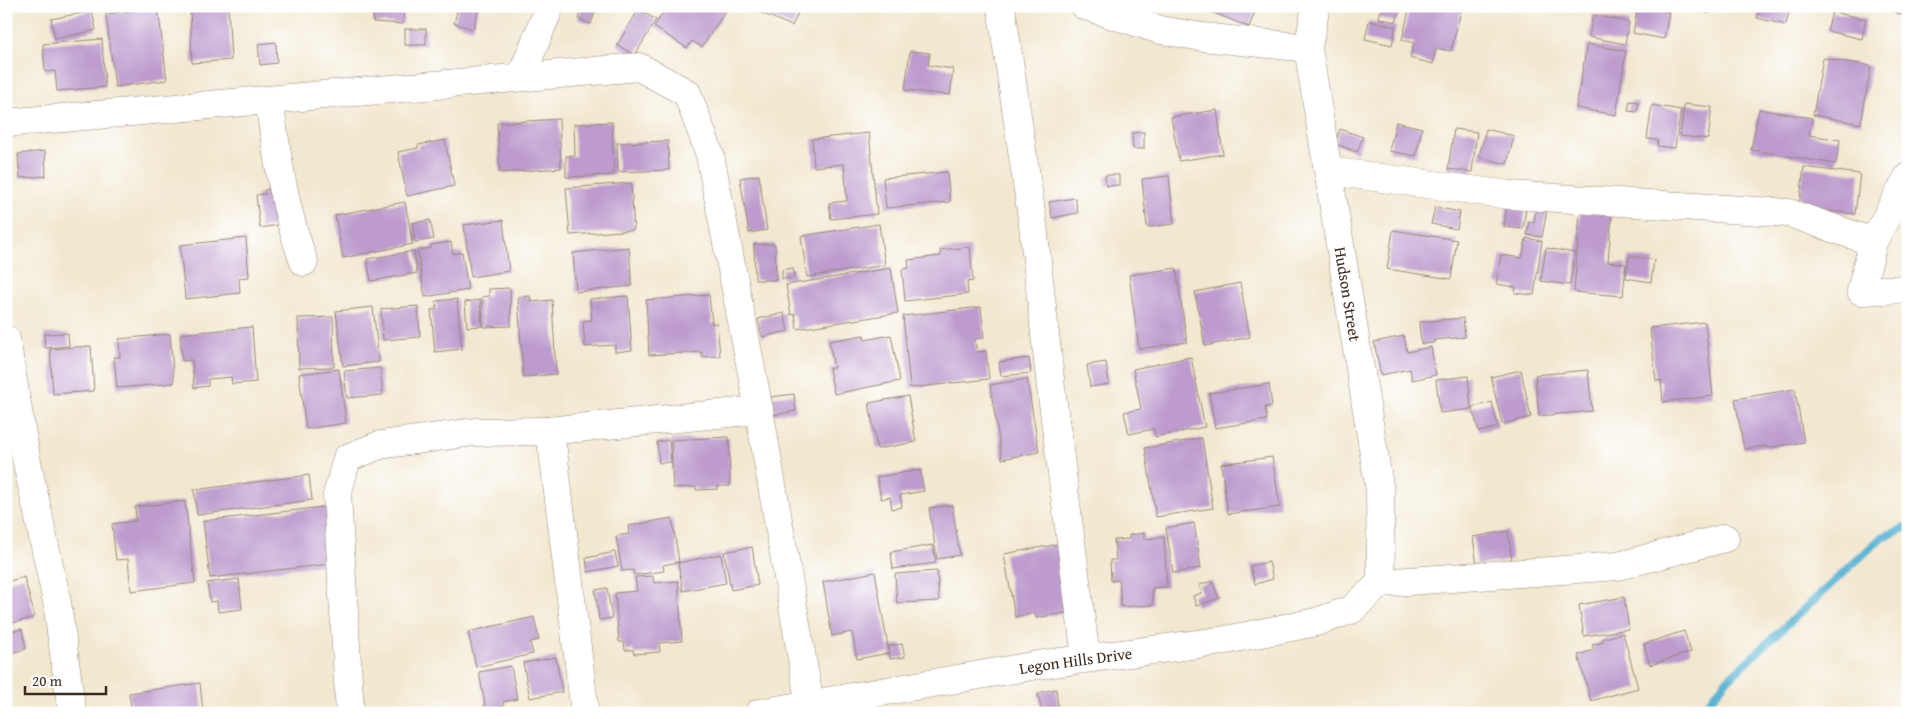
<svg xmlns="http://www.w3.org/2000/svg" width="1914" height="719" viewBox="0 0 1914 719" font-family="'Gentium Book Plus',serif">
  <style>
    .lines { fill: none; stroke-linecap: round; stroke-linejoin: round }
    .stream { stroke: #52b1d1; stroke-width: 8 }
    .building { fill: #bd9bce }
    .street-casing { stroke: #968876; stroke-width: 29 }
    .street { stroke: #fff; stroke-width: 28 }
    .labels { text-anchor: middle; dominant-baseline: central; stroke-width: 4; stroke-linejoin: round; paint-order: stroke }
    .street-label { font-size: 16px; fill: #3b2a1e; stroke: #fff }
  </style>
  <rect width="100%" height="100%" fill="#fff"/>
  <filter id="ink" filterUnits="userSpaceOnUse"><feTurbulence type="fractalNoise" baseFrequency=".02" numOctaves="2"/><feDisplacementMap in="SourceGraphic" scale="10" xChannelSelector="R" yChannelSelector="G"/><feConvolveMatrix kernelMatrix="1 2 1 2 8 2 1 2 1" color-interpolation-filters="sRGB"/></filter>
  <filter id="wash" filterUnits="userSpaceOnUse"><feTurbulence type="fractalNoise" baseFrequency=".0096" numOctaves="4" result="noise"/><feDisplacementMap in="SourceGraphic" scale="20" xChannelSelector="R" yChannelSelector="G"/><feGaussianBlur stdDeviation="1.12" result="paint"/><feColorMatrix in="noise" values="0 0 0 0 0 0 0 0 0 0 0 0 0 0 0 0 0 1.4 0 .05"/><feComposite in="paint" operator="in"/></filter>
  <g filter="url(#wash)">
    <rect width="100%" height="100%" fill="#f2e7cf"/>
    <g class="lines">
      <!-- stream -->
      <polyline class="stream" points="1700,713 1725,682 1882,537 1908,527"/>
    </g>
    <g id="blocks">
      <!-- building -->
      <g class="building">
        <polygon points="113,6 133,6 133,7 113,10"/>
        <polygon points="190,6 228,6 231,60 192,63"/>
        <polygon points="374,6 404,6 403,24 373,22"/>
        <polygon points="455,6 479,6 473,29 454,23 458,8"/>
        <polygon points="583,6 597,6 591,24 578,19"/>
        <polygon points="667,6 722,6 727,9 702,47 692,41 687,48 654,27"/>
        <polygon points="745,6 801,6 792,26"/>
        <polygon points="1196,6 1257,6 1249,27"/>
        <polygon points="1382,6 1401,6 1396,22 1379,18"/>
        <polygon points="1410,6 1462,7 1451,51 1436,48 1433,64 1410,58 1414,43 1402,40"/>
        <polygon points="1638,6 1669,12 1664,39 1633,33"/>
        <polygon points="1669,6 1709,6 1708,13"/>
        <polygon points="1760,6 1790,7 1786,25 1757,18"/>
        <polygon points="1885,6 1906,6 1902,15 1885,8"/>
        <polygon points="158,7 167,80 115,87 106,14"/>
        <polygon points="639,9 656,20 635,55 617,45"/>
        <polygon points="92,11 96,30 55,39 51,19"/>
        <polygon points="1832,12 1866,19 1862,39 1827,31"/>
        <polygon points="1593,15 1629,22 1625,44 1589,37"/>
        <polygon points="1369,21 1396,27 1392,45 1365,39"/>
        <rect x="405" y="29" width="21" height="16"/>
        <polygon points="102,39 105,87 57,91 55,71 45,72 43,44"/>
        <polygon points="276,42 277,63 260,65 258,44"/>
        <polygon points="1587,44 1626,51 1616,115 1576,108"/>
        <polygon points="910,51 930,53 928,65 953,69 950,95 905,90"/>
        <polygon points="1823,58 1871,66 1861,124 1813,115"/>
        <polygon points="1630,101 1639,102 1637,112 1628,111"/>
        <polygon points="1684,104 1712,107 1708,139 1680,136"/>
        <polygon points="1652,105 1681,110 1675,148 1657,146 1658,140 1647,139"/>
        <polygon points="1759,109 1812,118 1809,135 1840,140 1836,164 1751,150"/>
        <polygon points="1217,110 1223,154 1179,161 1171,117"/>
        <polygon points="559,119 561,168 500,173 497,123"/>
        <polygon points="612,122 614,175 566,177 566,156 575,156 574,124"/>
        <polygon points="1396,122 1422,128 1416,156 1389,151"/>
        <polygon points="1340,129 1363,137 1357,152 1335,144"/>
        <polygon points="1454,129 1477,132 1472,172 1448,169"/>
        <polygon points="1486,129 1514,136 1507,164 1479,157"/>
        <polygon points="1144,132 1144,149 1133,149 1132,133"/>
        <polygon points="869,133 877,214 831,219 829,203 847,201 844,164 814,167 812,139"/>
        <polygon points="445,140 454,186 407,196 398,152 418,148 418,145"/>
        <polygon points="668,141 669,170 618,172 617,143"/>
        <polygon points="45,151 46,176 20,178 18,154"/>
        <polygon points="1804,167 1860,174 1855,214 1799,207"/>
        <polygon points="947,172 950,202 886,208 883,178"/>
        <polygon points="759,175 767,230 749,233 740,178"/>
        <polygon points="1105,175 1119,175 1119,185 1106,186"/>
        <polygon points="1169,176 1174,224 1147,227 1142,179"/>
        <polygon points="631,183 634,230 570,235 566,188"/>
        <polygon points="274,189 278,225 260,228 256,195 265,194 264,190"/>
        <polygon points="1508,197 1527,200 1523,229 1504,227"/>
        <polygon points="1075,198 1078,213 1052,218 1049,202"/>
        <polygon points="405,202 413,244 343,258 335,215"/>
        <polygon points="1537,203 1548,205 1542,237 1527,235 1529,222 1534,223"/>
        <polygon points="1435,207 1460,212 1457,229 1431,224"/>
        <polygon points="1580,211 1612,214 1608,262 1626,264 1623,296 1574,292"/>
        <polygon points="430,220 434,239 415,242 412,223"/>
        <polygon points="503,220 509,271 471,277 464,225"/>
        <polygon points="879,224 885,265 807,277 801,236"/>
        <polygon points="1393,230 1457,240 1451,279 1387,269"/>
        <polygon points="246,238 249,277 239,278 240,293 185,299 180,245"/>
        <polygon points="1526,238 1542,241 1534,295 1515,293 1516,287 1496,284 1501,255 1522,258"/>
        <polygon points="451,242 453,254 462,252 468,290 425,297 417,250 431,248 431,245"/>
        <polygon points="754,244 775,244 776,280 755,280"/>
        <polygon points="629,247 632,286 576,292 573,253"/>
        <polygon points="970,247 973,281 967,282 968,294 905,301 902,269 909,268 908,260 941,256 940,250"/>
        <polygon points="1546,248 1575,253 1570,285 1541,281"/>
        <polygon points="414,251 417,273 371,281 367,259"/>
        <polygon points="1629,256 1654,260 1651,282 1626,278"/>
        <polygon points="793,268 794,278 782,279 782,270"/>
        <polygon points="891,268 898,313 797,329 795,314 791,315 786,285"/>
        <polygon points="1176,268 1187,342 1139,349 1129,275"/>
        <polygon points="1240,283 1250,337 1205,346 1195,292"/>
        <polygon points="510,288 511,326 483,327 482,297 489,296 489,289"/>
        <polygon points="709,295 712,324 717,323 720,356 702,357 702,352 649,355 646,300"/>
        <polygon points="530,296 531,302 552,300 556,374 523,377 518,297"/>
        <polygon points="628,296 632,350 615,352 615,345 585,347 583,321 592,320 590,299"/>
        <polygon points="457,299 462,349 435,352 431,310 437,309 436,301"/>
        <polygon points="480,300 482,326 467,327 465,302"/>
        <polygon points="418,306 420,337 383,340 381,309"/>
        <polygon points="373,307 379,362 343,366 336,311"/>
        <polygon points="981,307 984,338 975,339 977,352 986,351 989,379 910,388 903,316"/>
        <polygon points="784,313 788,331 762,337 758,319"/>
        <polygon points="333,317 334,367 299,368 298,318"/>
        <polygon points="1463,318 1465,337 1434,340 1434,343 1421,344 1419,322"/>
        <polygon points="1705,322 1713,396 1663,402 1661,380 1656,381 1650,328"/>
        <polygon points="252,327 256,382 232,384 231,377 208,379 208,386 194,388 192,360 182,361 180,334"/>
        <polygon points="68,333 69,346 45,348 44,334"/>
        <polygon points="170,334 174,383 117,388 114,357 120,357 119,339"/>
        <polygon points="864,335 865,340 891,335 900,381 834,394 829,368 834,368 829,341"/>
        <polygon points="1404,336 1407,352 1431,347 1436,375 1412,380 1410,369 1381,375 1374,342"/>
        <polygon points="91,346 94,391 53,394 50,349"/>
        <polygon points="1191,357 1205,427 1155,437 1154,429 1129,434 1124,412 1141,409 1133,369"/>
        <polygon points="1029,358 1031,373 1001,376 999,362"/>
        <polygon points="1106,362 1109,384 1090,387 1087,365"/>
        <polygon points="380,368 383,395 347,398 344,371"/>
        <polygon points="339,369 346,423 306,429 299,374"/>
        <polygon points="1521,370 1531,417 1502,424 1491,377"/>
        <polygon points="1588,370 1592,411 1539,416 1535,375"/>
        <polygon points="1468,376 1471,409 1440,413 1436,380"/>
        <polygon points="1027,379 1039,452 1002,459 990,385"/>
        <polygon points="1269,384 1272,406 1265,407 1267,420 1215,428 1209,393"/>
        <polygon points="1795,389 1804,442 1766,448 1766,446 1744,449 1735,399"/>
        <polygon points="794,394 796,411 773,415 771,397"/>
        <polygon points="908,396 916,442 877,449 869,403"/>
        <polygon points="1492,402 1498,427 1479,432 1472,407"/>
        <polygon points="729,437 730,486 718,486 718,489 696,490 696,487 673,488 671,440"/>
        <polygon points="1202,438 1213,508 1156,517 1145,448"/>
        <polygon points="669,440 671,462 659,463 657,442"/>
        <polygon points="1272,457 1280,507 1228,514 1221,464"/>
        <polygon points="920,470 924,491 900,495 902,507 892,509 890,497 881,499 877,477"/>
        <polygon points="309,475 312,500 197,515 194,490"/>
        <polygon points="185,501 195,583 131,591 128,559 116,560 112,524 136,521 135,507"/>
        <polygon points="952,505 960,555 937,559 929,508"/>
        <polygon points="332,506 338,563 210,578 203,521"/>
        <polygon points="672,518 679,562 663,565 664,571 634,575 633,570 622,571 616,536 629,534 628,526"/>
        <polygon points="1194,523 1201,568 1173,573 1166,528"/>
        <polygon points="1508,531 1512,560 1477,565 1473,537"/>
        <polygon points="1144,533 1144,539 1164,537 1167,587 1152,588 1153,605 1121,607 1119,580 1111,581 1110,560 1116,560 1114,540 1129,539 1129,535"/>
        <polygon points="1059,544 1070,612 1036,618 1035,613 1015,617 1004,554"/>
        <polygon points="933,545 936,563 893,569 891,552"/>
        <polygon points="752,547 758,585 731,590 724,552"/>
        <polygon points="615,552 618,566 588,572 586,558"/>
        <polygon points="721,554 726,583 683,591 678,563"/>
        <polygon points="1269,562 1273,579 1255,584 1250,566"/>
        <polygon points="937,571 939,601 897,603 895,574"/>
        <polygon points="875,572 889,653 857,659 852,632 832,636 823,582"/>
        <polygon points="653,576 654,583 678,581 682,641 659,643 660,652 634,654 633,650 625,650 624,642 619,642 615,593 637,591 635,577"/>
        <polygon points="24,577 35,617 6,625 6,582"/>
        <polygon points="239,579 242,609 218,612 217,601 210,602 207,583"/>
        <polygon points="1212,581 1219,598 1196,606 1193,596 1202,593 1199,585"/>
        <polygon points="607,588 612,618 599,620 595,590"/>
        <polygon points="1624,597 1629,629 1584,636 1579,605"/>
        <polygon points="534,617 539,640 530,642 533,654 476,667 468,632"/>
        <polygon points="22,629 26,649 6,654 6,633"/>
        <polygon points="1684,631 1691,652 1650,665 1644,644"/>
        <polygon points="1623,633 1638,688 1591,701 1578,655 1594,650 1592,645 1603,642 1602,639"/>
        <polygon points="902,644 905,657 890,659 889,646"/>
        <polygon points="556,657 562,692 530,698 523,663"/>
        <polygon points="511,666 517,699 503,702 504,706 486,710 479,672"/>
        <polygon points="200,683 203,713 132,713 129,693"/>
        <polygon points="1056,689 1058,706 1041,709 1038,693"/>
      </g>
    </g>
  </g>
  <g filter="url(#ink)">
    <use href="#blocks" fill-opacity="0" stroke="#968876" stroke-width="1"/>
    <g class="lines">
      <defs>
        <g id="street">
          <polyline points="1001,6 1033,225 1051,388 1086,658"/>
          <polyline points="1085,6 1160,30 1202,37 1308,48"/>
          <path id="s1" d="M 1316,6 L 1308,48 L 1380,491 L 1381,583"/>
          <polyline points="521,77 550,6"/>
          <path d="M 269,100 C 277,155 284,209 304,262"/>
          <polyline points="6,123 639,67 687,93 710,155 759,410 810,705"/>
          <polyline points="1329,171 1509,195 1789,213 1873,242"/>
          <polyline points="1908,177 1873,242 1861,291 1908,289"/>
          <polyline points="6,339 26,458 57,602 72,713"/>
          <polyline points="547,431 759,410"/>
          <polyline points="1381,583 1618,566 1725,538"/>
          <polyline points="350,713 337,495 347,458 380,445 474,432 547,431 553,451 585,713"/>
          <path id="s2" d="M 759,713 L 1038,665 L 1221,641 L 1316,622 L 1351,610 L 1381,583"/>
        </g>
      </defs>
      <!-- street casing -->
      <use href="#street" class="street-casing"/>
      <!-- street -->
      <use href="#street" class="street"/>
    </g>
  </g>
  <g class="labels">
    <!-- street labels -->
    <g class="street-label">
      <text stroke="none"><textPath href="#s1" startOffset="292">Hudson Street</textPath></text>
      <text stroke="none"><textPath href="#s2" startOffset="321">Legon Hills Drive</textPath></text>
    </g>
  </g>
  <!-- margin -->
  <rect width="1914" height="719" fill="none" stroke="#fff" stroke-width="25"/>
  <!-- scale -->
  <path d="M25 686v8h81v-8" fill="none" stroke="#3b2a1e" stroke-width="2.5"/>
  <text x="32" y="686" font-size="15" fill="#3b2a1e" stroke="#ffffff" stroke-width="4" paint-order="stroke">20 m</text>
</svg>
